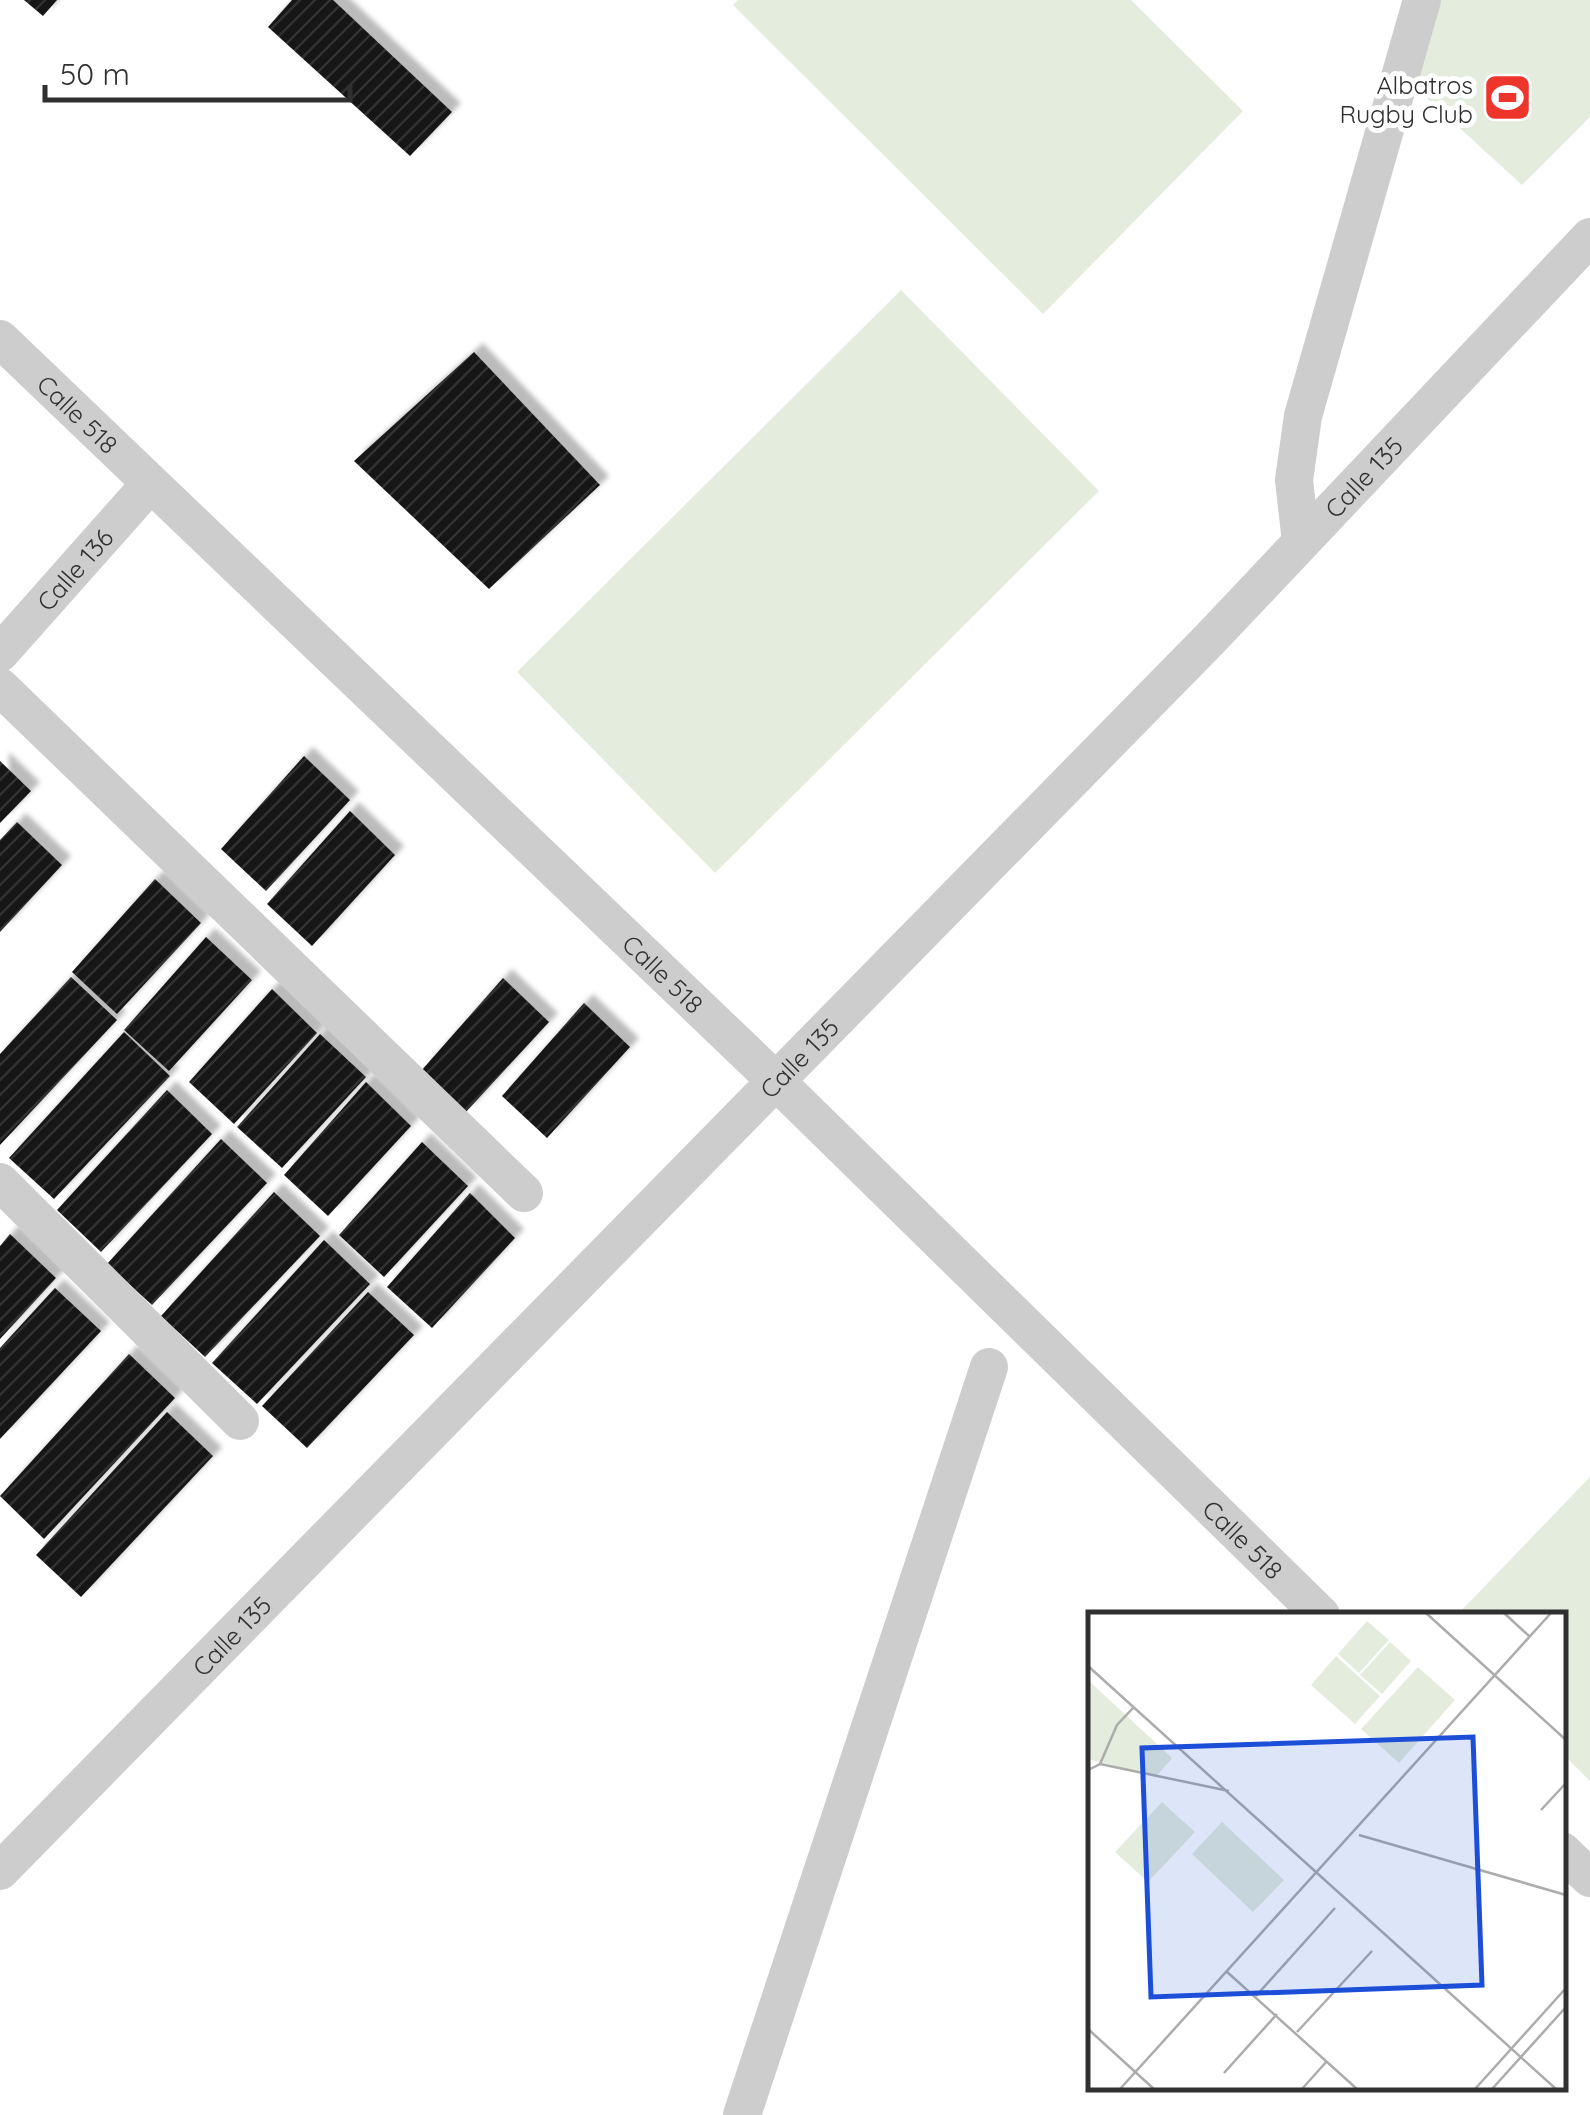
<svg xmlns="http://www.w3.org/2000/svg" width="1590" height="2115" viewBox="0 0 1590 2115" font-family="Quicksand,sans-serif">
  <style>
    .pitch { fill: #e4eddd }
    .building { fill: url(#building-hatch); filter: url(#shadow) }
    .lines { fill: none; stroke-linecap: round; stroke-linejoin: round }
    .minor { stroke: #cdcdcd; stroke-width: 38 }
    .labels { text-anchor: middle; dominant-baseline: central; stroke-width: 10; stroke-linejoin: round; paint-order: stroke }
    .poi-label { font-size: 25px; fill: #303030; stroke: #fff; text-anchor: end }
    .street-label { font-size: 25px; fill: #303030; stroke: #fff }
    .inset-road { fill: none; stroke: #acacac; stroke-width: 2.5 }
    .view { fill: #1d4ed8; fill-opacity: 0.15; stroke: #1d4ed8; stroke-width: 5 }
    .inset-edge { fill: none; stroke: #303030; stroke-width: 5 }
  </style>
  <defs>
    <pattern id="building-hatch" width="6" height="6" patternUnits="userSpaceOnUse" patternTransform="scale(2.5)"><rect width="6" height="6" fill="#171717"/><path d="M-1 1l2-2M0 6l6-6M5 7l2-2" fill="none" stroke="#303030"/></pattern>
    <filter id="shadow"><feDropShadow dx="9" dy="-9" stdDeviation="2.5" flood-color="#0004"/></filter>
  </defs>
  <rect width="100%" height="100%" fill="#fff"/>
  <!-- pitch -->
  <g class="pitch">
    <polygon points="738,0 1131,0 1243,111 1043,314 733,5"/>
    <polygon points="1430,0 1590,0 1590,117 1522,185 1407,80"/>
    <polygon points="901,290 1099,491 715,873 517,672"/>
    <polygon points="1590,1477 1590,1781 1563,1754 1562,1615 1457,1615"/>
  </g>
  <!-- building -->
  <g class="building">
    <polygon points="24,0 57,0 43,16"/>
    <polygon points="292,0 333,0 452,112 410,156 268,27"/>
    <polygon points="474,352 600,485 489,589 354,461"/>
    <polygon points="304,756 350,800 266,891 221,849"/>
    <polygon points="0,761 31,791 0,823"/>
    <polygon points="350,811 395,855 312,946 267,904"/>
    <polygon points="17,822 62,865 0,932 0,840"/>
    <polygon points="155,879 201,923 117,1014 72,972"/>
    <polygon points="206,937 252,980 169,1071 124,1030"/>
    <polygon points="71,977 117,1020 0,1145 0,1054"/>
    <polygon points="503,978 549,1022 465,1113 421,1071"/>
    <polygon points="272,989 317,1033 234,1124 189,1082"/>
    <polygon points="584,1003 630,1047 547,1138 502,1096"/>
    <polygon points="124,1032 170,1076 54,1199 9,1158"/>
    <polygon points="320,1034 366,1077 282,1168 237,1127"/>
    <polygon points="366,1082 411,1126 328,1216 284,1175"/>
    <polygon points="167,1090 212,1134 101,1252 57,1210"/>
    <polygon points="221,1139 267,1183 152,1305 107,1264"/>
    <polygon points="422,1142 468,1186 384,1277 339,1235"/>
    <polygon points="274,1192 320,1236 205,1357 161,1316"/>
    <polygon points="470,1193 515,1238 432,1328 387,1287"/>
    <polygon points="10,1234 56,1278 0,1339 0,1246"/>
    <polygon points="324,1240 370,1284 257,1404 212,1363"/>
    <polygon points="55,1288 101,1331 0,1439 0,1348"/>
    <polygon points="368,1292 414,1335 307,1448 262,1406"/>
    <polygon points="129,1354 175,1398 44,1539 0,1496"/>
    <polygon points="167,1412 213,1456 81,1597 36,1555"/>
  </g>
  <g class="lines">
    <!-- minor -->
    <g class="minor">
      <path id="s1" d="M 0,339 L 778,1083 L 1321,1615"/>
      <polyline points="1301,542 1294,480 1303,416 1422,0"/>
      <path id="s2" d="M 0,653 L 150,484"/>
      <polyline points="0,687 524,1193"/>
      <polyline points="0,1182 240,1421"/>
      <polyline points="1562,1851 1590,1878"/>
      <path id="s3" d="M 0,1871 L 1209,640 L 1590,237"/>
      <polyline points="742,2115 989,1367"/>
    </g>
  </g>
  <!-- icons -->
  <defs>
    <symbol id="stadium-square" viewBox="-11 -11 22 22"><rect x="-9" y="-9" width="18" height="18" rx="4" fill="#ee352b" stroke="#fff"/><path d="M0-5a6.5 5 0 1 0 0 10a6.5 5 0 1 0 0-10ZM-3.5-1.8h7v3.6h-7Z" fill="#fff"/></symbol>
  </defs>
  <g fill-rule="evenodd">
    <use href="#stadium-square" x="1480" y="70" width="55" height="55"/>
  </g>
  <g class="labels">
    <!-- poi labels -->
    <g class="poi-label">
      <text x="1473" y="84">Albatros<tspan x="1473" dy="29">Rugby Club</tspan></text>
    </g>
    <!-- street labels -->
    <g class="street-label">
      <text stroke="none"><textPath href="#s1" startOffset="108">Calle 518</textPath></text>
      <text stroke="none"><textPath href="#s3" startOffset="1950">Calle 135</textPath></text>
      <text stroke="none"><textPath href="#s2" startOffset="112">Calle 136</textPath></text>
      <text stroke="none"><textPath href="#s1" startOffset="918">Calle 518</textPath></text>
      <text stroke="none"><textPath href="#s3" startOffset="1140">Calle 135</textPath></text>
      <text stroke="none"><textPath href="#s1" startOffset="1728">Calle 518</textPath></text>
      <text stroke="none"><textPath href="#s3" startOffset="330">Calle 135</textPath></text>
    </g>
  </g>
  <!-- overview -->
  <g transform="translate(1088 1612)">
    <rect width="478" height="478" fill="#fff"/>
    <path d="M 279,9 L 301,28 L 271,61 L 250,42 ZM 302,30 L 323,49 L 294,82 L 272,63 ZM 248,44 L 292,84 L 267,112 L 223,73 ZM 330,55 L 367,88 L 311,151 L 273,117 ZM 0,68 L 84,146 L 68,165 L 0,147 ZM 74,190 L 107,220 L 60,270 L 27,240 ZM 134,210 L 196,268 L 165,300 L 104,242 Z" fill="#e4eddd"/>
    <path class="inset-road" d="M 338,1 L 478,128M 416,1 L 441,24M 0,54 L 468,477M 12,152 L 141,179M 0,158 L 12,152 L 29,113 L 46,95M 453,198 L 478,171M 271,223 L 478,283M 138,359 L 269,477M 168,384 L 247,296M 0,417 L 66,477M 209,420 L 284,339M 136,461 L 189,402M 32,477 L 463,1M 214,477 L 239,449M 387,477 L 478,376M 404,477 L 478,395"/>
    <path class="view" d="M 385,125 L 394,373 L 63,385 L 54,136 Z"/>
    <rect width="478" height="478" class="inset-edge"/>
  </g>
  <!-- scale -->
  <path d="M45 85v15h305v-15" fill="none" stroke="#303030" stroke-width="5"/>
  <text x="60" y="85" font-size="30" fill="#303030" stroke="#ffffff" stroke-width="8" paint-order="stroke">50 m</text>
</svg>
